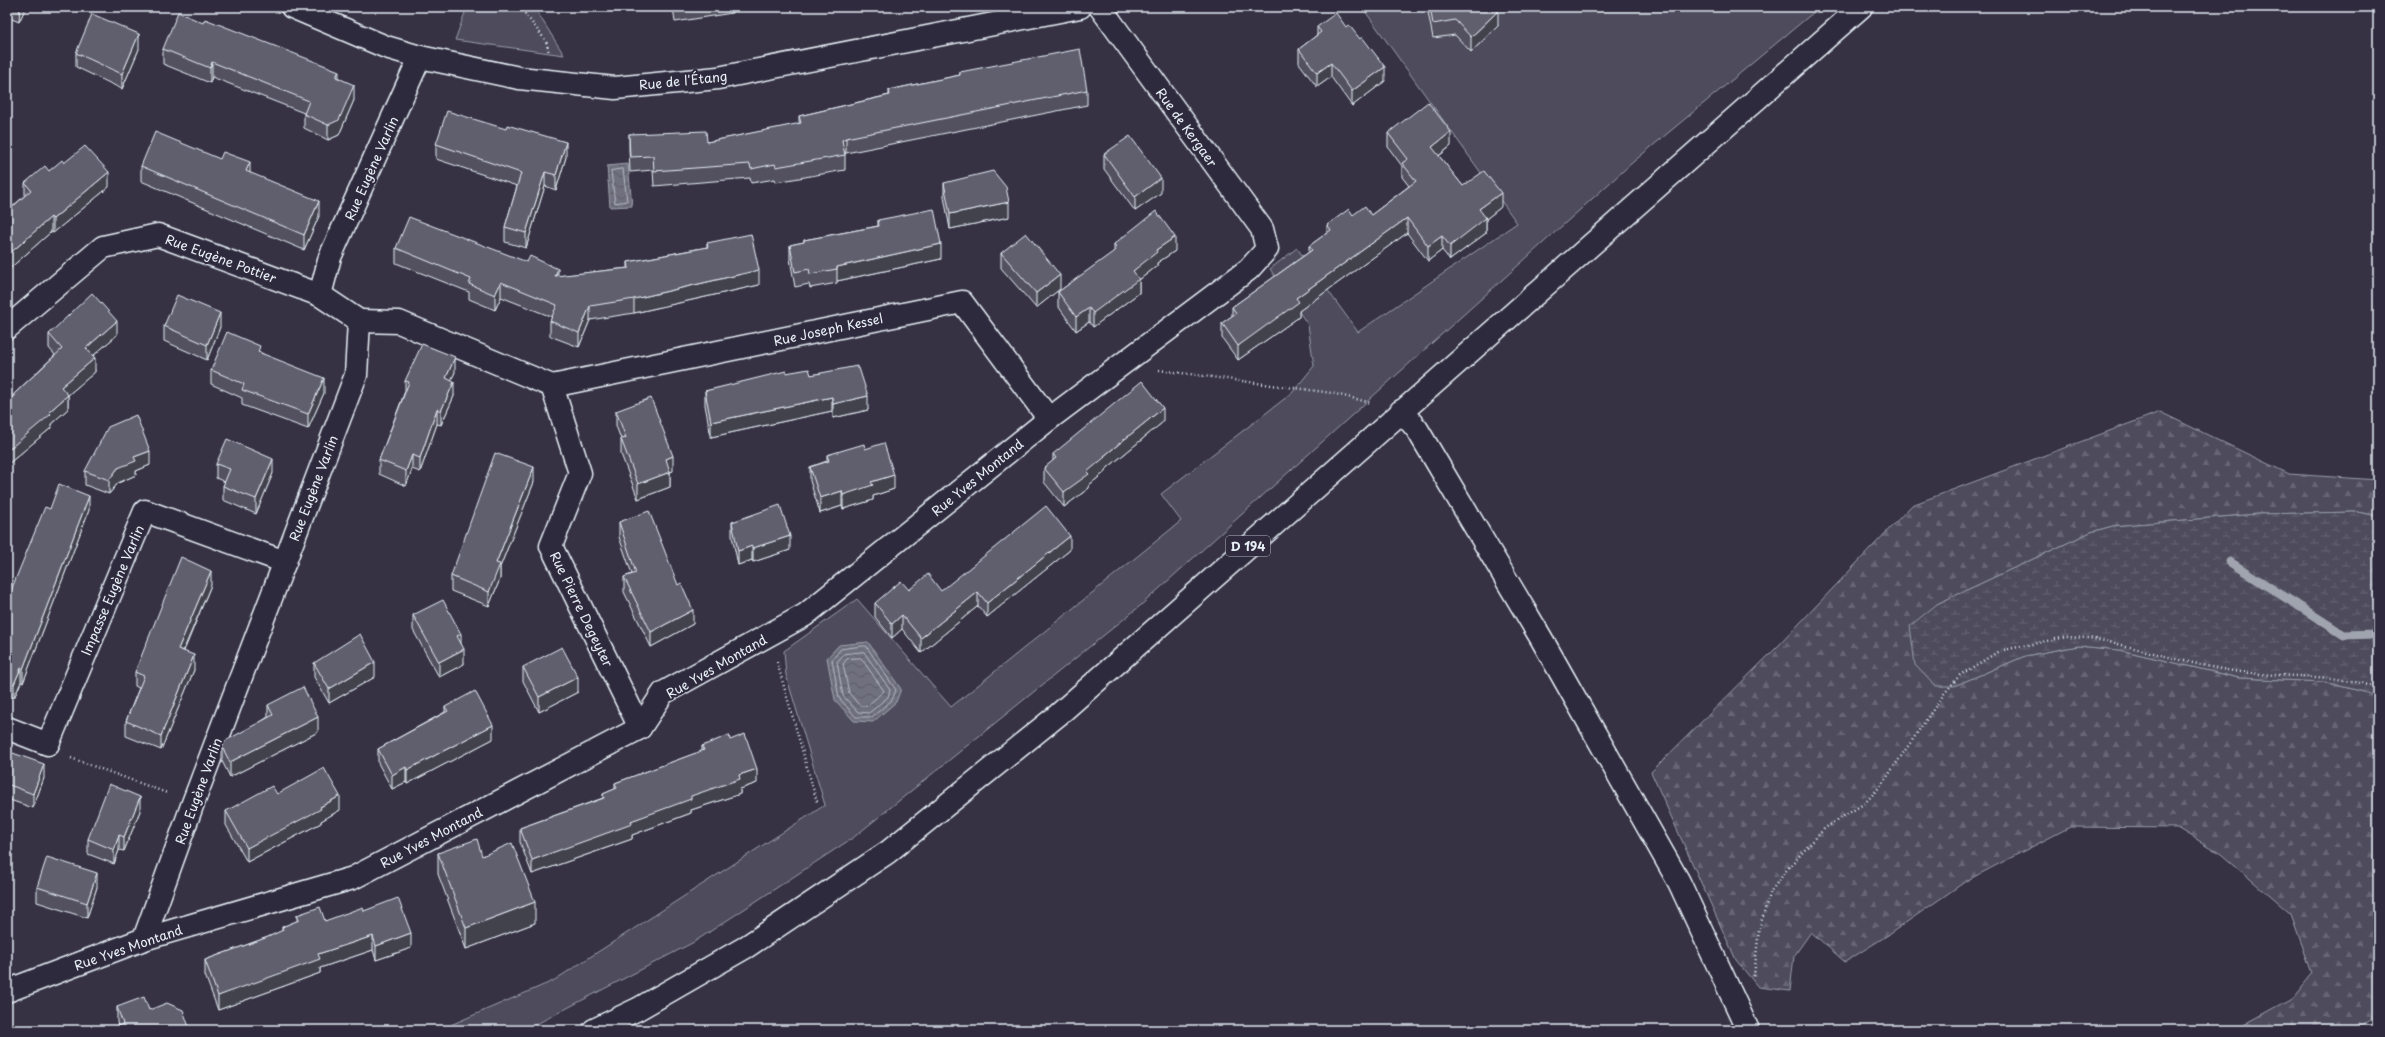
<svg xmlns="http://www.w3.org/2000/svg" width="2385" height="1037" viewBox="0 0 2385 1037" font-family="'Playpen Sans',sans-serif">
  <style>
    .green { fill: #4d4b5c; stroke: #9a9eaa }
    .forest { fill: url(#forest-firs); stroke: #9a9eaa }
    .wetland { fill: url(#wetland-marsh); stroke: #9a9eaa }
    .water { fill: url(#water-waves); stroke: #a0a4af }
    .lines { fill: none; stroke-linecap: round; stroke-linejoin: round }
    .shore { stroke: #b8bec8; stroke-width: 1 }
    .stream { stroke: #a0a4af; stroke-width: 9 }
    .street-casing { stroke: #e8f1f8; stroke-width: 25 }
    .secondary-casing { stroke: #e8f1f8; stroke-width: 25 }
    .primary-casing { stroke: #e8f1f8; stroke-width: 25 }
    .path { stroke: #e8f1f8; stroke-width: 2.5; stroke-dasharray: 1 3; stroke-linecap: butt }
    .street { stroke: #2f2a3d; stroke-width: 22 }
    .secondary { stroke: #2f2a3d; stroke-width: 22 }
    .primary { stroke: #2f2a3d; stroke-width: 22 }
    .wall { fill: #53515f; stroke: #e8f1f8 }
    .shaded-wall { fill: #43424d; stroke: #e8f1f8 }
    .building { fill: #605e6e; stroke: #e8f1f8 }
    .labels { text-anchor: middle; dominant-baseline: central; stroke-width: 4; stroke-linejoin: round; paint-order: stroke }
    .shield { fill: #2f2a3d; stroke: #b0b5c0; stroke-width: 1 }
    .shield-label { font-size: 12px; font-weight: bold; fill: #e8f1f8 }
    .street-label { font-size: 13px; fill: #e8f1f8; stroke: #2f2a3d }
  </style>
  <defs>
    <pattern id="forest-firs" width="22" height="20" patternUnits="userSpaceOnUse"><rect width="22" height="20" fill="#4d4b5c"/><path d="M5 1l3.5 6h-7zM16 11l3.5 6h-7z" fill="#676574"/></pattern>
    <pattern id="wetland-marsh" width="20" height="14" patternUnits="userSpaceOnUse"><rect width="20" height="14" fill="#4d4b5c"/><path d="M1 5h8M5 5V1M11 12h8M15 12V8" fill="none" stroke="#676574"/></pattern>
    <pattern id="water-waves" width="16" height="10" patternUnits="userSpaceOnUse"><rect width="16" height="10" fill="#70717f"/><path d="M0 5q4-4 8 0t8 0" fill="none" stroke="#5b5c64"/></pattern>
  </defs>
  <rect width="100%" height="100%" fill="#363244"/>
  <filter id="ink" filterUnits="userSpaceOnUse"><feTurbulence type="fractalNoise" baseFrequency=".025" numOctaves="2"/><feDisplacementMap in="SourceGraphic" scale="8" xChannelSelector="R" yChannelSelector="G"/><feConvolveMatrix kernelMatrix="1 2 1 2 8 2 1 2 1" color-interpolation-filters="sRGB"/></filter>
  <g filter="url(#ink)">
    <!-- green -->
    <g class="green">
      <polygon points="467,7 534,7 564,55 455,40"/>
      <polygon points="1362,7 1820,7 1633,162 1140,606 854,837 694,942 525,1030 439,1030 553,981 825,805 786,675 784,651 857,599 951,707 1181,521 1161,494 1292,393 1314,366 1308,325 1270,269 1297,248 1358,332 1517,223"/>
    </g>
    <!-- forest -->
    <polygon class="forest" points="2160,412 2289,474 2378,480 2378,516 2357,512 2258,514 2113,526 2091,532 1937,604 1954,686 2025,656 2078,646 2120,650 2239,678 2325,682 2378,696 2378,1015 2356,1030 2224,1030 2238,1028 2291,999 2312,973 2291,914 2221,854 2178,828 2070,827 1966,881 1888,935 1845,962 1811,932 1794,956 1790,991 1758,987 1736,960 1651,772 1780,644 1912,505"/>
    <!-- wetland -->
    <polygon class="wetland" points="2357,512 2378,516 2378,696 2325,682 2239,678 2120,650 2078,646 2025,656 1954,686 1935,686 1915,665 1910,626 1937,604 2091,532 2113,526 2258,514"/>
    <!-- water -->
    <g class="water">
      <polygon points="628,164 632,206 610,207 607,166"/>
      <polygon points="868,642 901,689 896,702 873,722 854,721 835,700 827,658 839,645"/>
    </g>
    <g class="lines">
      <!-- shore -->
      <g class="shore">
        <polygon points="623,169 627,201 615,203 611,171"/>
        <polygon points="866,646 896,690 892,700 872,717 856,717 839,698 832,660 841,649"/>
        <polygon points="864,652 890,690 888,697 869,713 858,712 843,696 837,662 844,654"/>
        <polygon points="861,658 884,691 867,706 860,706 849,693 843,664 847,659"/>
      </g>
      <!-- stream -->
      <polyline class="stream" points="2230,562 2344,635 2375,634 2378,631"/>
      <defs>
        <g id="street">
          <polyline points="359,321 399,322 552,386 580,473 551,546 640,728"/>
          <polyline points="7,328 103,247 158,235 320,295"/>
          <polyline points="552,386 962,302 1049,419"/>
          <polyline points="1401,411 1417,429 1541,638 1679,882 1748,1030"/>
          <polyline points="7,728 48,744 145,511 285,562"/>
          <polyline points="144,939 193,803 356,375 359,321 320,295 330,257 420,57"/>
          <polyline points="7,991 144,939 353,878 640,728 663,693 805,615 1049,419 1249,269 1267,249 1262,229 1100,7"/>
        </g>
        <polyline id="secondary" points="292,7 386,47 420,57 519,78 615,88 718,78 1080,7"/>
        <polyline id="primary" points="594,1030 638,1009 746,947 888,852 1058,715 1861,7"/>
      </defs>
      <!-- street casing -->
      <use href="#street" class="street-casing"/>
      <!-- secondary casing -->
      <use href="#secondary" class="secondary-casing"/>
      <!-- primary casing -->
      <use href="#primary" class="primary-casing"/>
      <!-- path -->
      <g class="path">
        <polyline points="520,7 546,41 549,53"/>
        <polyline points="1159,370 1332,393 1371,403"/>
        <polyline points="777,662 817,802"/>
        <polyline points="71,758 167,793"/>
        <path d="M 1754,976 L 1759,929 L 1771,891 L 1789,867 L 1825,828 L 1865,803 L 1882,784 L 1944,694 L 1960,675 L 1999,651 L 2066,637 L 2089,638 C 2139,647 2189,665 2240,672 C 2287,678 2333,673 2378,688"/>
      </g>
      <!-- street -->
      <use href="#street" class="street"/>
      <!-- secondary -->
      <use href="#secondary" class="secondary"/>
      <!-- primary -->
      <use href="#primary" class="primary"/>
    </g>
    <!-- wall -->
    <g class="wall">
      <polygon points="7,7 26,7 19,22 7,17"/>
      <polygon points="673,7 732,7 732,13 675,22"/>
      <polygon points="1427,7 1494,7 1498,26 1471,52 1455,35 1433,38"/>
      <polygon points="1317,27 1385,81 1352,106 1331,77 1317,87 1299,63 1299,49 1317,35"/>
      <polygon points="139,49 122,89 76,67 76,53"/>
      <polygon points="163,49 339,78 354,100 339,135 328,140 304,128 304,113 212,77 210,83 163,64"/>
      <polygon points="960,72 1087,90 1087,105 846,153 845,153 845,170 776,182 775,179 751,183 750,178 654,186 653,170 630,172 629,149 629,134 707,142 799,124 799,116 889,95 889,90 960,75"/>
      <polygon points="1388,133 1451,146 1439,156 1463,186 1501,207 1486,219 1486,233 1450,260 1442,250 1428,261 1407,233 1299,311 1299,317 1238,360 1222,338 1222,323 1232,316 1232,307 1309,252 1309,246 1327,233 1327,225 1353,215 1371,215 1409,186 1402,177 1402,166 1388,147"/>
      <polygon points="436,144 566,157 556,190 545,186 526,248 505,242 505,227 517,186 436,159"/>
      <polygon points="1104,154 1161,193 1135,211 1104,169"/>
      <polygon points="64,163 109,187 53,233 51,232 7,271 7,212 25,195 25,183"/>
      <polygon points="141,166 250,173 319,216 304,250 141,181"/>
      <polygon points="944,183 1009,217 950,229 944,197"/>
      <polygon points="878,220 941,259 837,281 837,283 810,288 809,284 795,287 790,259 790,245 804,242 804,240 878,226"/>
      <polygon points="707,243 759,285 634,313 590,320 579,347 550,336 550,321 552,317 501,297 495,310 469,299 469,292 396,263 396,248 558,276 628,268 628,262 707,247"/>
      <polygon points="1114,244 1175,251 1157,263 1157,266 1139,280 1139,293 1093,327 1089,322 1076,331 1058,306 1058,292 1114,252"/>
      <polygon points="1001,253 1060,289 1036,308 1001,268"/>
      <polygon points="164,326 220,327 207,360 164,341"/>
      <polygon points="49,334 117,335 93,356 95,372 68,395 68,409 51,424 51,428 7,465 7,403 13,397 13,395 55,355 49,348"/>
      <polygon points="260,352 324,393 308,429 242,405 242,398 211,384 211,370"/>
      <polygon points="857,368 868,410 833,418 832,411 711,437 705,405 705,391 786,373 811,375"/>
      <polygon points="455,372 451,380 454,396 441,425 437,424 420,472 412,469 406,486 379,474 379,460 405,391 405,381"/>
      <polygon points="616,411 673,471 670,472 670,487 638,499 621,454 621,439 616,426"/>
      <polygon points="1163,422 1105,470 1105,472 1089,485 1089,488 1064,507 1044,482 1044,468 1053,461 1053,454"/>
      <polygon points="865,449 894,489 873,496 873,500 843,509 842,506 820,513 810,481 810,467 827,461 827,455"/>
      <polygon points="216,464 273,473 256,514 223,500 223,486 225,482 216,478"/>
      <polygon points="150,465 136,471 136,475 118,483 109,494 85,485 85,471"/>
      <polygon points="534,482 500,567 500,579 489,606 451,591 451,576"/>
      <polygon points="50,509 89,510 23,683 21,682 14,698 7,695 7,600"/>
      <polygon points="619,522 678,585 693,624 651,647 624,592 624,577 632,574 619,537"/>
      <polygon points="732,522 790,550 753,562 752,560 738,565 732,536"/>
      <polygon points="1070,550 987,617 978,606 921,653 902,629 892,638 875,617 875,603 909,590 941,591"/>
      <polygon points="211,585 184,651 194,670 161,750 126,736 126,721 139,688 135,686 135,672"/>
      <polygon points="413,615 461,644 464,664 439,677 413,630"/>
      <polygon points="314,663 375,677 329,703 314,677"/>
      <polygon points="523,667 578,692 539,712 523,681"/>
      <polygon points="268,705 318,732 230,777 222,761 222,747 268,717"/>
      <polygon points="445,707 493,739 407,784 406,782 392,789 378,763 378,749 445,712"/>
      <polygon points="730,740 757,783 740,789 740,794 691,810 691,813 632,835 632,839 532,874 520,842 520,828 603,798 603,794 615,789 615,783 702,751 702,746"/>
      <polygon points="7,751 44,778 33,808 7,799"/>
      <polygon points="277,794 340,810 321,821 321,823 247,862 226,825 226,811"/>
      <polygon points="140,811 124,851 119,850 114,864 88,854 88,839"/>
      <polygon points="438,853 482,856 535,923 466,949 438,874"/>
      <polygon points="37,887 97,887 87,918 37,902"/>
      <polygon points="364,911 411,948 376,960 373,950 320,968 320,973 218,1010 205,975 205,960 268,937 282,931 282,927 297,921 297,915 325,921"/>
      <polygon points="117,1007 149,1010 190,1030 118,1026 117,1022"/>
    </g>
    <!-- shaded-wall -->
    <g class="shaded-wall">
      <polygon points="20,7 26,7 19,22"/>
      <polygon points="1498,11 1498,26 1471,52 1471,37"/>
      <polygon points="139,34 139,49 122,89 122,74"/>
      <polygon points="212,62 212,77 210,83 210,68"/>
      <polygon points="1331,63 1331,77 1317,87 1317,73"/>
      <polygon points="1385,67 1385,81 1352,106 1352,91"/>
      <polygon points="339,71 339,86 336,77"/>
      <polygon points="354,85 354,100 339,135 328,140 328,125"/>
      <polygon points="1451,132 1451,146 1432,161 1432,147"/>
      <polygon points="846,138 846,153 842,155 842,140"/>
      <polygon points="566,142 566,157 556,190 556,175"/>
      <polygon points="250,162 250,177 246,171"/>
      <polygon points="109,172 109,187 53,233 53,219"/>
      <polygon points="545,172 545,186 526,248 526,233"/>
      <polygon points="1161,178 1161,193 1135,211 1135,197"/>
      <polygon points="1501,193 1501,207 1486,219 1486,233 1450,260 1450,246 1479,209"/>
      <polygon points="319,201 319,216 304,250 304,235"/>
      <polygon points="1009,202 1009,217 950,229 950,214"/>
      <polygon points="51,217 51,232 7,271 7,256"/>
      <polygon points="1407,218 1407,233 1299,311 1299,317 1238,360 1238,346 1296,298"/>
      <polygon points="1442,236 1442,250 1428,261 1428,246"/>
      <polygon points="1175,237 1175,251 1157,263 1157,266 1139,280 1139,293 1093,327 1093,313 1133,271 1156,250"/>
      <polygon points="941,244 941,259 837,281 837,267"/>
      <polygon points="558,269 558,283 555,276"/>
      <polygon points="759,270 759,285 634,313 634,299"/>
      <polygon points="1060,275 1060,289 1036,308 1036,293"/>
      <polygon points="501,282 501,297 495,310 495,295"/>
      <polygon points="590,306 590,320 579,347 579,333"/>
      <polygon points="1089,308 1089,322 1076,331 1076,317"/>
      <polygon points="220,313 220,327 207,360 207,345"/>
      <polygon points="117,321 117,335 86,362 86,348"/>
      <polygon points="455,357 455,372 446,392 446,378"/>
      <polygon points="95,358 95,372 61,401 61,387"/>
      <polygon points="324,378 324,393 308,429 308,414"/>
      <polygon points="454,382 454,396 441,425 441,411"/>
      <polygon points="68,395 68,409 51,424 51,428 7,465 7,451 49,412"/>
      <polygon points="868,396 868,410 833,418 833,404"/>
      <polygon points="832,397 832,411 711,437 711,422"/>
      <polygon points="1163,408 1163,422 1105,470 1105,472 1089,485 1089,488 1064,507 1064,492 1104,456"/>
      <polygon points="437,409 437,424 420,472 420,458"/>
      <polygon points="150,451 150,465 136,471 136,475 118,483 109,494 109,480 118,468 134,457"/>
      <polygon points="412,455 412,469 406,486 406,471"/>
      <polygon points="673,456 673,471 666,473 666,459"/>
      <polygon points="273,459 273,473 256,514 256,499"/>
      <polygon points="534,467 534,482 500,567 500,579 489,606 489,592 496,563"/>
      <polygon points="670,472 670,487 638,499 638,484"/>
      <polygon points="894,475 894,489 873,496 873,500 843,509 843,495 871,482"/>
      <polygon points="842,491 842,506 820,513 820,498"/>
      <polygon points="89,496 89,510 23,683 23,669"/>
      <polygon points="790,536 790,550 753,562 753,548"/>
      <polygon points="1070,536 1070,550 987,617 987,603"/>
      <polygon points="752,546 752,560 738,565 738,551"/>
      <polygon points="211,571 211,585 178,663 178,649"/>
      <polygon points="978,592 978,606 921,653 921,638"/>
      <polygon points="693,610 693,624 651,647 651,632"/>
      <polygon points="902,615 902,629 892,638 892,624"/>
      <polygon points="461,634 461,649 457,636"/>
      <polygon points="464,649 464,664 439,677 439,662"/>
      <polygon points="194,655 194,670 161,750 161,736"/>
      <polygon points="375,662 375,677 329,703 329,689"/>
      <polygon points="21,668 21,682 14,698 14,684"/>
      <polygon points="578,677 578,692 539,712 539,697"/>
      <polygon points="318,717 318,732 230,777 230,762"/>
      <polygon points="493,725 493,739 407,784 407,770"/>
      <polygon points="44,764 44,778 33,808 33,794"/>
      <polygon points="406,767 406,782 392,789 392,775"/>
      <polygon points="757,769 757,783 740,789 740,794 691,810 691,813 632,835 632,839 532,874 532,860 631,821 739,775"/>
      <polygon points="340,796 340,810 321,821 321,823 247,862 247,848"/>
      <polygon points="140,797 140,811 124,851 124,837"/>
      <polygon points="119,835 119,850 114,864 114,850"/>
      <polygon points="97,873 97,887 87,918 87,903"/>
      <polygon points="535,902 535,923 466,949 466,928"/>
      <polygon points="411,933 411,948 376,960 376,946"/>
      <polygon points="373,936 373,950 320,968 320,973 218,1010 218,996 318,954"/>
    </g>
    <!-- building -->
    <g class="building">
      <polygon points="1430,7 1494,7 1498,11 1471,37 1455,20 1433,24"/>
      <polygon points="178,12 203,23 205,19 339,71 336,77 354,85 339,120 328,125 304,114 309,101 212,62 210,68 163,49"/>
      <polygon points="1336,13 1346,27 1349,25 1360,39 1362,37 1385,67 1352,91 1331,63 1317,73 1299,49 1321,32 1317,27"/>
      <polygon points="92,14 139,34 122,74 76,53"/>
      <polygon points="1080,49 1087,90 846,138 842,140 845,155 776,167 775,164 751,169 750,164 654,171 653,156 630,157 629,134 706,131 707,142 801,123 799,116 890,95 889,90 960,75 960,72"/>
      <polygon points="1428,102 1451,132 1432,147 1463,186 1484,171 1501,193 1479,209 1486,218 1450,246 1442,236 1428,246 1407,218 1296,298 1299,302 1238,346 1222,323 1236,313 1232,307 1312,250 1309,246 1331,230 1327,225 1349,209 1353,215 1365,206 1371,215 1416,181 1402,163 1408,159 1388,133"/>
      <polygon points="447,111 506,129 507,125 566,142 556,175 545,172 526,233 505,227 521,173 436,144"/>
      <polygon points="155,132 220,159 223,152 250,162 246,171 319,201 304,235 141,166"/>
      <polygon points="1130,136 1161,178 1135,197 1104,154"/>
      <polygon points="85,146 109,172 53,219 51,217 7,256 7,212 31,190 25,183 45,166 49,171 62,160 64,163"/>
      <polygon points="993,171 1006,187 1009,202 950,214 944,183"/>
      <polygon points="934,209 941,244 837,267 837,269 810,274 809,269 795,272 790,245 804,242 804,240 879,226 878,220"/>
      <polygon points="1156,211 1175,237 1156,250 1157,252 1133,271 1139,279 1093,313 1089,308 1076,317 1058,292 1117,249 1114,244"/>
      <polygon points="409,217 527,262 530,256 558,269 555,276 629,268 628,262 708,247 707,243 751,234 759,270 634,299 590,306 579,333 550,321 557,305 501,282 495,295 469,284 471,279 396,248"/>
      <polygon points="1026,233 1060,275 1036,293 1001,253"/>
      <polygon points="92,293 117,321 86,348 95,358 61,387 68,395 49,412 51,414 7,451 7,403 15,396 13,395 62,349 49,334"/>
      <polygon points="177,295 220,313 207,345 164,326"/>
      <polygon points="227,332 260,346 258,352 324,378 308,414 242,390 244,384 211,370"/>
      <polygon points="422,344 455,357 446,378 454,382 441,411 437,409 420,458 412,455 406,471 379,460 409,382 405,381"/>
      <polygon points="857,366 857,368 859,368 868,396 833,404 832,397 711,422 705,391 786,371 786,373 809,369 811,375"/>
      <polygon points="1142,381 1163,408 1104,456 1105,457 1087,472 1089,474 1064,492 1044,468 1056,458 1053,454"/>
      <polygon points="651,398 673,456 666,459 670,472 638,484 621,439 626,438 616,411"/>
      <polygon points="136,415 150,451 134,457 136,461 118,468 109,480 85,471 108,427"/>
      <polygon points="227,439 273,459 256,499 223,486 230,469 216,464"/>
      <polygon points="884,443 894,475 871,482 873,485 843,495 842,491 820,498 810,467 829,461 827,455 864,444 865,449"/>
      <polygon points="495,453 534,467 496,563 500,564 489,592 451,576"/>
      <polygon points="59,484 89,496 23,669 21,668 14,684 7,681 7,600 45,507 50,509"/>
      <polygon points="780,505 790,536 753,548 752,546 738,551 732,522"/>
      <polygon points="1046,506 1070,536 987,603 978,592 921,638 902,615 892,624 875,603 901,581 909,590 928,574 941,591"/>
      <polygon points="649,511 678,585 681,583 693,610 651,632 624,577 636,573 619,522"/>
      <polygon points="181,557 211,571 178,649 194,655 161,736 126,721 144,676 135,672"/>
      <polygon points="443,600 461,634 457,636 464,649 439,662 413,615"/>
      <polygon points="360,634 375,662 329,689 314,663"/>
      <polygon points="562,647 578,677 539,697 523,667"/>
      <polygon points="303,687 318,717 230,762 222,747 225,741 273,715 268,705"/>
      <polygon points="475,691 493,725 407,770 406,767 392,775 378,749 448,711 445,707"/>
      <polygon points="745,734 757,769 739,775 740,779 691,796 691,799 631,821 632,824 532,860 520,828 604,798 603,794 617,788 615,783 704,750 702,746 729,735 730,740"/>
      <polygon points="7,751 44,764 33,794 7,784"/>
      <polygon points="324,768 340,796 320,807 321,809 247,848 226,811 272,786 277,794"/>
      <polygon points="109,784 140,797 124,837 119,835 114,850 88,839"/>
      <polygon points="477,839 482,856 512,843 535,902 466,928 438,853"/>
      <polygon points="47,857 97,873 87,903 37,887"/>
      <polygon points="398,898 411,933 376,946 373,936 318,954 320,959 218,996 205,960 268,937 283,930 282,927 299,920 297,915 320,907 325,921 363,907 364,911"/>
      <polygon points="144,997 149,1010 167,1003 183,1010 190,1030 106,1030 123,1024 117,1007"/>
    </g>
  </g>
  <g class="labels">
    <!-- shield labels -->
    <rect class="shield" x="1226" y="536" width="44" height="20" rx="3"/>
    <g class="shield-label">
      <text x="1248" y="546">D 194</text>
    </g>
    <!-- street labels -->
    <g class="street-label">
      <text transform="translate(683 80) rotate(-6)">Rue de l'Étang</text>
      <text transform="translate(1187 127) rotate(54)">Rue de Kergaer</text>
      <text transform="translate(371 168) rotate(-66)">Rue Eugène Varlin</text>
      <text transform="translate(221 258) rotate(20)">Rue Eugène Pottier</text>
      <text transform="translate(828 329) rotate(-12)">Rue Joseph Kessel</text>
      <text transform="translate(977 477) rotate(-39)">Rue Yves Montand</text>
      <text transform="translate(313 488) rotate(-69)">Rue Eugène Varlin</text>
      <text transform="translate(112 590) rotate(-67)">Impasse Eugène Varlin</text>
      <text transform="translate(582 609) rotate(64)">Rue Pierre Degeyter</text>
      <text transform="translate(716 666) rotate(-30)">Rue Yves Montand</text>
      <text transform="translate(198 791) rotate(-70)">Rue Eugène Varlin</text>
      <text transform="translate(431 837) rotate(-28)">Rue Yves Montand</text>
      <text transform="translate(128 947) rotate(-19)">Rue Yves Montand</text>
    </g>
  </g>
  <!-- margin -->
  <rect width="2385" height="1037" fill="none" stroke="#2f2a3d" stroke-width="24"/>
  <rect x="12" y="12" width="2361" height="1013" fill="none" stroke="#e8f1f8" stroke-width="1.5" filter="url(#ink)"/>
</svg>
